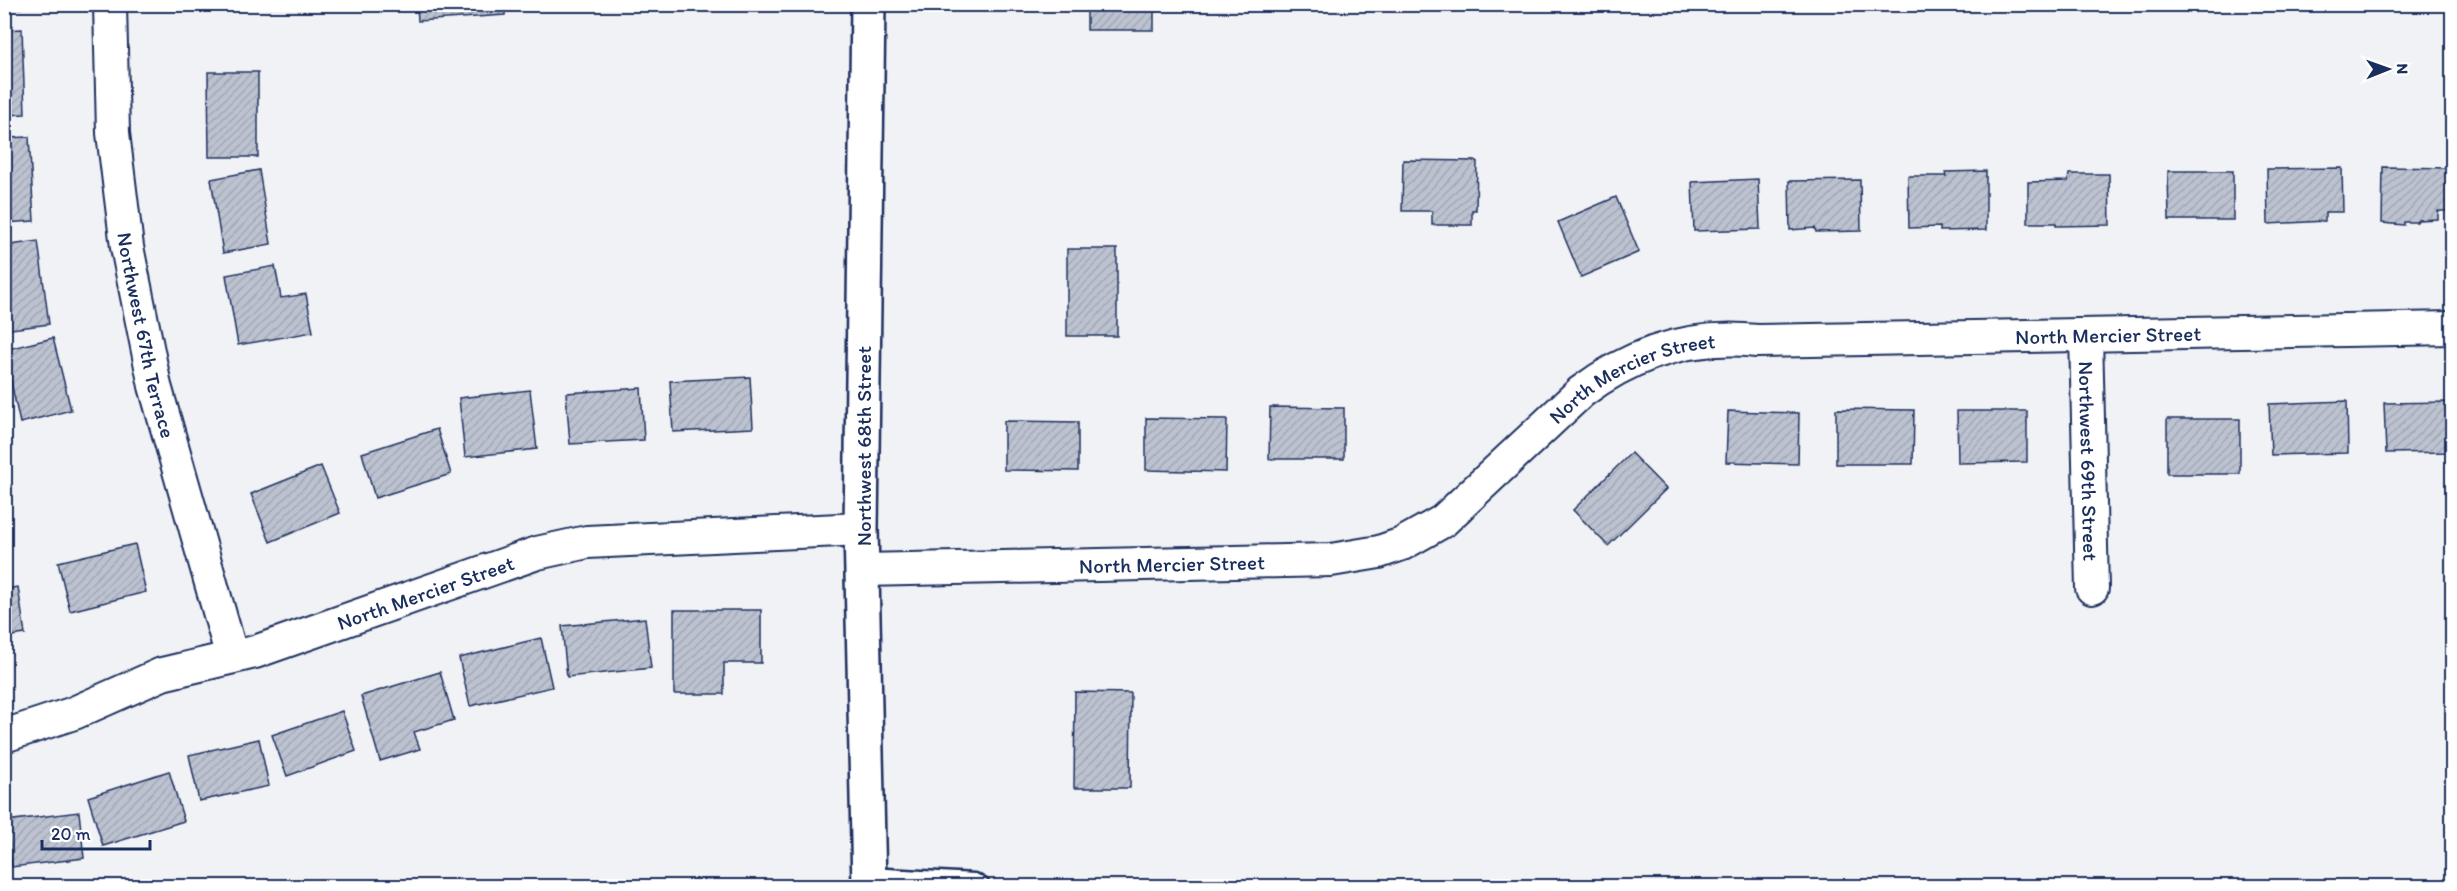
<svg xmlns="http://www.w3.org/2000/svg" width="2457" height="891" viewBox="0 0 2457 891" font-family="Itim,sans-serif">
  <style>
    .building { fill: url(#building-hatch); stroke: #1b2f5e; stroke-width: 1.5 }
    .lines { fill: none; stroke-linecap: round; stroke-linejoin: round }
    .lane-casing { stroke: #1b2f5e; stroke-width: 21 }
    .street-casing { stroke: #1b2f5e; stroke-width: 36 }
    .secondary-casing { stroke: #1b2f5e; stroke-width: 38 }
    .lane { stroke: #fff; stroke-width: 16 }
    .street { stroke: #fff; stroke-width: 32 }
    .secondary { stroke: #fff; stroke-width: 33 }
    .labels { text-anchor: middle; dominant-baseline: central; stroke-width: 4.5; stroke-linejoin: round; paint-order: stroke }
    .street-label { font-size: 21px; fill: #1b2f5e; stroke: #fff }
  </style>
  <defs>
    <pattern id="building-hatch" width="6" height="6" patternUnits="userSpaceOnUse" patternTransform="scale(1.5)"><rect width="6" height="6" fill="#bcc2d0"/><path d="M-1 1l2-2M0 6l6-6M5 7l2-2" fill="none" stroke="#a1a7b5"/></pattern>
  </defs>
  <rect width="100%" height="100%" fill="#f1f2f5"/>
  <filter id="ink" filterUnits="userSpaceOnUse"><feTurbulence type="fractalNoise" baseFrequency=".0167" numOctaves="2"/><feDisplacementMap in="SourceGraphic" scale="12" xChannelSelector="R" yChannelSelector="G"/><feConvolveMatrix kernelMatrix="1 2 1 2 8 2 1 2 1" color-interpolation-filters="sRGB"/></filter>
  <g filter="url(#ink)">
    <!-- building -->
    <g class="building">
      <rect x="4" y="4" width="17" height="4"/>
      <polygon points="417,4 505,4 505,15 418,21"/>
      <rect x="1087" y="4" width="67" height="26"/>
      <polygon points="22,29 25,114 4,115 4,30"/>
      <polygon points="208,72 258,72 258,157 209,157"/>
      <polygon points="29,137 34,221 4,223 4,138"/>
      <polygon points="1403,160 1477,161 1476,210 1472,210 1472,225 1432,225 1432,211 1402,211"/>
      <polygon points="2383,167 2452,168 2452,211 2438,211 2438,219 2418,220 2417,222 2404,222 2404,225 2382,223"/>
      <polygon points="2342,168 2343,212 2325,212 2325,221 2268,224 2267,169"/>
      <polygon points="259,170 271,244 223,253 211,179"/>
      <polygon points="1986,171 1986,230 1940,231 1940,227 1909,228 1908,176 1946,176 1945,172"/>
      <polygon points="2168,171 2233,171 2233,220 2169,220"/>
      <polygon points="2069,174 2109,174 2110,225 2056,226 2056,223 2028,223 2028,182 2068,181"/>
      <polygon points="1758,179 1760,229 1694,231 1692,182"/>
      <polygon points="1860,180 1861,231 1816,232 1815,228 1790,230 1789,181"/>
      <polygon points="1616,197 1639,252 1581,277 1558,222"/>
      <polygon points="38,241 49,324 4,330 4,246"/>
      <rect x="1067" y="249" width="50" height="87"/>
      <polygon points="275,266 281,298 306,294 313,332 238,345 226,275"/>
      <polygon points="53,338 71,410 20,423 4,350"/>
      <polygon points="750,377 753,428 673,432 670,381"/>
      <polygon points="641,388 644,440 570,444 566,393"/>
      <polygon points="530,390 537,449 465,457 459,398"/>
      <polygon points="2347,401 2348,453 2271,455 2269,404"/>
      <polygon points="2452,402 2452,452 2386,453 2384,403"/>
      <polygon points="1270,407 1344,408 1344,459 1269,459"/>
      <polygon points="1836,409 1914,410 1913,464 1836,464"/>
      <polygon points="1728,411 1799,413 1798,464 1726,462"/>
      <polygon points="1957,411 2027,411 2027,462 1958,463"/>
      <polygon points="1146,418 1227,419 1226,472 1146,470"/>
      <rect x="2167" y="419" width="73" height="55"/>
      <polygon points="1004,421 1078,422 1078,471 1004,470"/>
      <polygon points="437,429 451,474 375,498 362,453"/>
      <polygon points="1631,453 1666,489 1608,546 1573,510"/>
      <polygon points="321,466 340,513 270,542 251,494"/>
      <polygon points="135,544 146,592 70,611 58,562"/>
      <polygon points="18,587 25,634 4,637 4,589"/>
      <polygon points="674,610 761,610 761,663 724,663 724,694 674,694"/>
      <polygon points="645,618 651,668 567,677 562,626"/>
      <polygon points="541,638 552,687 470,706 459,658"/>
      <polygon points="440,672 454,720 414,732 420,749 380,761 361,696"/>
      <polygon points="1075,692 1131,693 1130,788 1074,788"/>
      <polygon points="342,711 356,751 287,776 272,735"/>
      <polygon points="259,739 269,786 199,801 189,755"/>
      <polygon points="169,771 184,821 103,846 88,797"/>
      <polygon points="79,812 84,858 12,867 6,821"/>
    </g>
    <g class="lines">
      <defs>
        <polyline id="lane" points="869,876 974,882 981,886"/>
        <g id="street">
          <path id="s1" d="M 110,4 L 113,133 L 127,247 L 155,386 L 232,657"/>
          <path id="s2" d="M 2086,335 L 2092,588"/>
          <path id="s3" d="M 863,570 L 1331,560 L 1379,552 L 1402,544 L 1443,521 L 1581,392 C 1633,353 1692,334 1757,341 L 2452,328"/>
          <path id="s4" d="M 4,736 L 74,713 L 162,674 L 255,652 L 537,553 L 587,542 L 861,529"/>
        </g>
        <polyline id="secondary" points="868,4 861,529 869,886"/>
      </defs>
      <!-- lane casing -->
      <use href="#lane" class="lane-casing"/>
      <!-- street casing -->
      <use href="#street" class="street-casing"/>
      <!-- secondary casing -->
      <use href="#secondary" class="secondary-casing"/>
      <!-- lane -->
      <use href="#lane" class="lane"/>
      <!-- street -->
      <use href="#street" class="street"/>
      <!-- secondary -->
      <use href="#secondary" class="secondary"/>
    </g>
  </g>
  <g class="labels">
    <!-- street labels -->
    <g class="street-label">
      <text stroke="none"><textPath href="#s3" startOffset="1316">North Mercier Street</textPath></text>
      <text stroke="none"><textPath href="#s1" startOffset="334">Northwest 67th Terrace</textPath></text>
      <text stroke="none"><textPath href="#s3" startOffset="830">North Mercier Street</textPath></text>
      <text transform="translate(863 446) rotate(-90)">Northwest 68th Street</text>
      <text stroke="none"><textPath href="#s2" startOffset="126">Northwest 69th Street</textPath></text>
      <text stroke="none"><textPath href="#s3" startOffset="309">North Mercier Street</textPath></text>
      <text stroke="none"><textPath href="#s4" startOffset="446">North Mercier Street</textPath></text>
    </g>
  </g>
  <!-- margin -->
  <rect width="2457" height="891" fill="none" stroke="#fff" stroke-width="24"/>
  <rect x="12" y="12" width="2433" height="867" fill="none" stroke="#1b2f5e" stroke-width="2" filter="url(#ink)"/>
  <!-- north arrow -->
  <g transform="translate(2388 69) rotate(89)" stroke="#ffffff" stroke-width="4.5" paint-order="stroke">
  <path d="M0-4.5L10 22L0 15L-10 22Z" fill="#1b2f5e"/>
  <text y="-9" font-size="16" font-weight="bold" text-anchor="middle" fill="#1b2f5e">N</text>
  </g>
  <!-- scale -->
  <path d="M42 840v9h108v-9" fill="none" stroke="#1b2f5e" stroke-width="3"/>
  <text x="51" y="840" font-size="18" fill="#1b2f5e" stroke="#ffffff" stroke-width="4.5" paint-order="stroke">20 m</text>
</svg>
